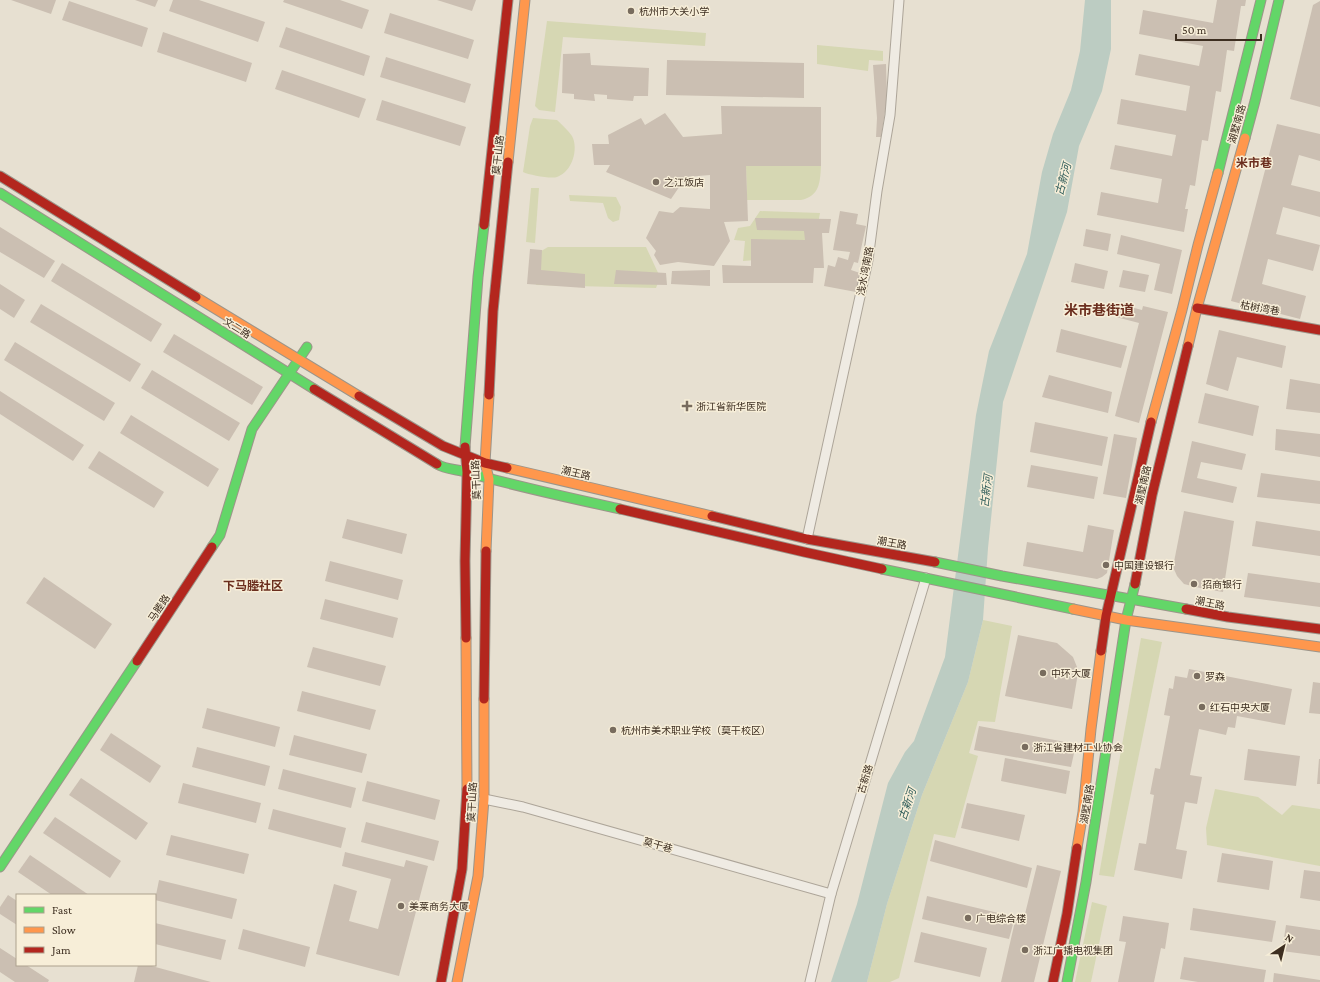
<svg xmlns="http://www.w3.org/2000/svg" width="1320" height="982" viewBox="0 0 1320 982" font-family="'Crimson Pro','Noto Sans SC',serif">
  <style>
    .green { fill: #d6d7b3 }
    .water { fill: #bcccc2 }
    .building { fill: #cbbfb2 }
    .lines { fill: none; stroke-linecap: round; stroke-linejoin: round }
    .street-casing { stroke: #ada599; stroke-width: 11 }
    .fast-casing { stroke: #9c958a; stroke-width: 11 }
    .slow-casing { stroke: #9c958a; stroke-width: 11 }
    .jam-casing { stroke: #9c958a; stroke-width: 11 }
    .street { stroke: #efebe3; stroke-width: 9 }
    .fast { stroke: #63d668; stroke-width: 9 }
    .slow { stroke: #ff974d; stroke-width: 9 }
    .jam { stroke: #b3261e; stroke-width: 9 }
    .poi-dot { fill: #786c5e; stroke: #f7eed8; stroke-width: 1.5 }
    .labels { text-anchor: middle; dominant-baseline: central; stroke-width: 3; stroke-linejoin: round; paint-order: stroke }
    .poi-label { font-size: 10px; fill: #3d2e20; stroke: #f7eed8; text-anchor: start }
    .street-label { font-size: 10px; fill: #3d2e20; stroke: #f7eed8 }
    .water-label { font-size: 11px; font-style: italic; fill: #2f5d5a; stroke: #f7eed8 }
    .quarter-label { font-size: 12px; font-weight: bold; fill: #6b2e1e; stroke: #f7eed8 }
    .district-label { font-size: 14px; font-weight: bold; fill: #6b2e1e; stroke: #f7eed8 }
  </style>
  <rect width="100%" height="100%" fill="#e7e0d1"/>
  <!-- green -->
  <g class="green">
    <polygon points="547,21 706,33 705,46 563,37 555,112 539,110 535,106"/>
    <polygon points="817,45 883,51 883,61 869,60 868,71 817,64"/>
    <path d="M 533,118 L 557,120 C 562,125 568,130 572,136 C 579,149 572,172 557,177 C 551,179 529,175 523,172 L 530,126 Z"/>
    <path d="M 746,166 L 821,166 C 820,182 820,196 801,200 L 747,200 Z"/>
    <polygon points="531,188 539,188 535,243 526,242"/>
    <polygon points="569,195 616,197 621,207 619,220 613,222 608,218 603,203 570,201"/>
    <polygon points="760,211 820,213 814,245 756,260 743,261 745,241 734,240 738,228 750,226"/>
    <polygon points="548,247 646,247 660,277 656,288 536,285 538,253"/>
    <polygon points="983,620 1012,626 995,722 978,721 969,753 978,756 955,838 934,834 899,978 890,982 867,982 887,904 922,795 968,682"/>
    <polygon points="1141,638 1162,642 1114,877 1099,875"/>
    <polygon points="1215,789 1258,797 1282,815 1292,805 1320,809 1320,866 1207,845 1206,828"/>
    <polygon points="1092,902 1107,906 1091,982 1075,982"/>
  </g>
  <!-- water -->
  <polygon class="water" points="1085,0 1111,0 1111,49 1102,91 1079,146 1067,212 1003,402 988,548 983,620 968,682 922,795 887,904 867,982 831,982 857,904 888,783 905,752 914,741 945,657 976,415 989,351 1027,254 1042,172 1053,134 1071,90 1080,51"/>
  <!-- building -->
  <g class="building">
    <polygon points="11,0 56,0 51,14"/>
    <polygon points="135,0 158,0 155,7"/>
    <polygon points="173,0 199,0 265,22 258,42 169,11"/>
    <polygon points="284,0 340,0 369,10 362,29 283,2"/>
    <polygon points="437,0 476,0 472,11"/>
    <polygon points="1217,0 1246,0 1245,6 1241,6 1234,51 1227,50 1221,92 1216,91 1208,141 1202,140 1195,186 1190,185 1185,209 1188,209 1184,232 1097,215 1101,192 1158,203 1162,179 1110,169 1115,145 1172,156 1176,135 1117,124 1121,99 1186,111 1190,86 1135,75 1139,54 1199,66 1203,46 1139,34 1143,10 1213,23"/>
    <polygon points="69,1 148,28 142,47 62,20"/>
    <polygon points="1320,1 1320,107 1290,99 1313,5"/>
    <polygon points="390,13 474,40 468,59 384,33"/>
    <polygon points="286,27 370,56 364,76 279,47"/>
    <polygon points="163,32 252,63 246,82 157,52"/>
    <polygon points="590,53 591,65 649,68 648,96 634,96 633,101 607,99 607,95 594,94 595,101 574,99 574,94 562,93 563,54"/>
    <polygon points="386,57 471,84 465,103 380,77"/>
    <polygon points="667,60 804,63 804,98 666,95"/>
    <polygon points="886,64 887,99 881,137 876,137 877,118 873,65"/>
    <polygon points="282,70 366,99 359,118 275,89"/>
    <polygon points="382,100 466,127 460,146 376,120"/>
    <polygon points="721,106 821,107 821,166 746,166 748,221 724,222 730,241 714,266 678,262 660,265 654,255 656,251 646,238 659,211 673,213 680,207 710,209 710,175 686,177 671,199 606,172 610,165 594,165 592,144 609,144 608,135 641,118 645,125 665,113 683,137 722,134"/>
    <polygon points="1277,124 1320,134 1320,161 1299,155 1291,185 1320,192 1320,217 1283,207 1276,234 1320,245 1313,271 1268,259 1262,284 1306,296 1300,319 1231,301"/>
    <polygon points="840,211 858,214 856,224 866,226 858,263 854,262 851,270 860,273 856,292 824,286 828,265 835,267 838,257 848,260 850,252 833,250"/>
    <polygon points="755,218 831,219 829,233 822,233 824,268 814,268 813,283 723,283 722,265 751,266 751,239 805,240 804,231 757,230"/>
    <polygon points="0,227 55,261 44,278 0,252"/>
    <polygon points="1086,229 1111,234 1108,251 1083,246"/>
    <polygon points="1121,235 1182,250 1172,294 1154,290 1160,264 1117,254"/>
    <polygon points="530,249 542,250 541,270 585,274 585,288 527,284"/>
    <polygon points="62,263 162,324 151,342 51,281"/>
    <polygon points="1075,263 1108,271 1104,289 1071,282"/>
    <polygon points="616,270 666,273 667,285 614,284"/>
    <polygon points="710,270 710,286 671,284 672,271"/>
    <polygon points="1123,270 1149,275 1145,292 1119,287"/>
    <polygon points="0,284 25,300 14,318 0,309"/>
    <polygon points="1067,301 1089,307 1086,318 1065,313"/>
    <polygon points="41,304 141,364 130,382 30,322"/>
    <polygon points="1119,304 1142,310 1143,306 1168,312 1139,423 1115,416 1139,323 1116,317"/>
    <polygon points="1061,329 1127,346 1121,368 1056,352"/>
    <polygon points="1219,330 1286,346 1282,368 1237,357 1228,391 1206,384"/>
    <polygon points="174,334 263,387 252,405 163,352"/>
    <polygon points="15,342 115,403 104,421 4,360"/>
    <polygon points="152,370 240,423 229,441 141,388"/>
    <polygon points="1049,375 1112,392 1108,413 1042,397"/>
    <polygon points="1290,379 1320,384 1320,413 1286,409"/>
    <polygon points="0,391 84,445 73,461 0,414"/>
    <polygon points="1205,393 1259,406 1253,436 1198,423"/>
    <polygon points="131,415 219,469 208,487 120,433"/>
    <polygon points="1035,422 1108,437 1102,466 1030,452"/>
    <polygon points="1276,429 1320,434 1320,457 1275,450"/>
    <polygon points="1114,434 1137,438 1126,498 1103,494"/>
    <polygon points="1192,441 1246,454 1242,470 1201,462 1197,478 1237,487 1233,503 1181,492"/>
    <polygon points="99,451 164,492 154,508 88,468"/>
    <polygon points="1031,465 1098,477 1094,499 1027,487"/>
    <polygon points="1261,473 1320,481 1320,504 1257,497"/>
    <polygon points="1184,511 1234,521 1223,592 1200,588 1184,584 1177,576 1173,567"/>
    <polygon points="347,519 407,534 402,554 342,538"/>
    <polygon points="1256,521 1320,531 1320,556 1252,546"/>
    <polygon points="1088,525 1114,530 1107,573 1102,577 1097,579 1023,566 1027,542 1083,552"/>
    <polygon points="330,561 403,580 398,600 325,581"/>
    <polygon points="1248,573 1320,583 1320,607 1244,597"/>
    <polygon points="44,577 112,624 95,649 26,603"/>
    <polygon points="325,599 398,618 393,638 320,619"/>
    <polygon points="1018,635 1057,643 1073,657 1077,667 1077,679 1072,709 1005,696"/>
    <polygon points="313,647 386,666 380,686 307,667"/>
    <polygon points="1189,669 1292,689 1285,725 1237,716 1235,728 1228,727 1226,735 1199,729 1190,775 1202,777 1197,804 1185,802 1176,849 1187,851 1182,879 1134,870 1139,843 1146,844 1154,795 1150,794 1155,768 1160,769 1170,716 1164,715 1169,688 1173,689 1175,676 1187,678"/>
    <polygon points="1313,682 1320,683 1320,714 1309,713"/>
    <polygon points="302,691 376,710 370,730 297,711"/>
    <polygon points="207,708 280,727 275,747 202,728"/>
    <polygon points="979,726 1076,744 1071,767 974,750"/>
    <polygon points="111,733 161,766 150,783 100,750"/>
    <polygon points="294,735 367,754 362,773 289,755"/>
    <polygon points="197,747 270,766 265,786 192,767"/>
    <polygon points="1248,749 1300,756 1296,786 1244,780"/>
    <polygon points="1005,758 1070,771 1066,794 1001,781"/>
    <polygon points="1319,759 1320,759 1320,784 1317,784"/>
    <polygon points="283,769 356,788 351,808 278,789"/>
    <polygon points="81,778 148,823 136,840 69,795"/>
    <polygon points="367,781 440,800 435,820 362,801"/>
    <polygon points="183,783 261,803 256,823 178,803"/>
    <polygon points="967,803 1025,815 1019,841 961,828"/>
    <polygon points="273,809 346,828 341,848 268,829"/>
    <polygon points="55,817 121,861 110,878 43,833"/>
    <polygon points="366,822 439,841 434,861 361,842"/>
    <polygon points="171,835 249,854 244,874 166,855"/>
    <polygon points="935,840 1032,868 1027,888 930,861"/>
    <polygon points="345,852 404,867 406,860 428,866 399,976 316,954 334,884 357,891 349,921 378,929 391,879 342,866"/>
    <polygon points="1222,853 1273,861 1269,890 1217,882"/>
    <polygon points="30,855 89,895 52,895 18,872"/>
    <polygon points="1037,865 1061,871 1034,982 1001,982 1016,917 1024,918"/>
    <polygon points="1304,870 1320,872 1320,901 1300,898"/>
    <polygon points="159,880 237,899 232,919 155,900"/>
    <polygon points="8,895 17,901 17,925 0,914 0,907"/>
    <polygon points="927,896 1015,917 1009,939 922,919"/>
    <polygon points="1193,908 1276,921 1272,942 1190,930"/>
    <polygon points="1123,916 1169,923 1165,949 1161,948 1154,982 1118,982 1126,942 1119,941"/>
    <polygon points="155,923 226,940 221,960 155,944"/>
    <polygon points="1286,925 1320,930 1320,956 1282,951"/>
    <polygon points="243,929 310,947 305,967 238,949"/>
    <polygon points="921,932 987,948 980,977 914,962"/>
    <polygon points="0,948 17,959 17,965 26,965 49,980 48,982 15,982 0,972"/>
    <polygon points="1184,957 1266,970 1264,982 1198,982 1180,979"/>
    <polygon points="138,965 148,965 211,982 134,982"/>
    <polygon points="1274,973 1320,980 1320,982 1273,982"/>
  </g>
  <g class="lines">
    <defs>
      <g id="street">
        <polyline points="807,539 868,260 877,191 890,115 899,0"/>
        <polyline points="484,799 523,807 831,894"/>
        <polyline points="810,982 831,894 926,578"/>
      </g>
      <g id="fast">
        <polyline points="1245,138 1255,101 1279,0"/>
        <polyline points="1218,173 1261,0"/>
        <polyline points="0,193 314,389"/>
        <polyline points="465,447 478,277 484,225"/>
        <path d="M 437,464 C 446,470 458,469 469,473 C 519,487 570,498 620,509"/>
        <polyline points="212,547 220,535 252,429 307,347"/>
        <polyline points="935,562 1002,576 1186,609"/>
        <polyline points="882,569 1073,609"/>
        <polyline points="0,867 137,661"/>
        <polyline points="1067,982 1086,882 1126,620 1135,584"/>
      </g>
      <g id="slow">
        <polyline points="508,162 525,0"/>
        <polyline points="196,297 359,396"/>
        <polyline points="1188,346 1197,308 1245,138"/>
        <polyline points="1151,422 1182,310 1198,245 1218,173"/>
        <polyline points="507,468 712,516"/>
        <polyline points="486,551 489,479 485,463 489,395"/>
        <polyline points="1073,609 1126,620 1320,647"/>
        <polyline points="466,638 467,789"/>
        <polyline points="1077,848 1083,812 1091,729 1101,651"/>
        <polyline points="457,982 478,876 484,799 484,699"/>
      </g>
      <g id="jam">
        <polyline points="0,176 196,297"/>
        <polyline points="484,225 508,0"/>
        <polyline points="1197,308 1320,330"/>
        <polyline points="314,389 437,464"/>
        <polyline points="489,395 493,311 508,162"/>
        <polyline points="359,396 443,446 485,463 507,468"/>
        <polyline points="465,447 467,472 465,561 466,638"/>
        <polyline points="620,509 804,552 882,569"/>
        <polyline points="712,516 807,539 935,562"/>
        <polyline points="1135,584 1152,495 1188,346"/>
        <polyline points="1186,609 1228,617 1320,629"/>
        <polyline points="1101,651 1106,616 1151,422"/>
        <polyline points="137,661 212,547"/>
        <polyline points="484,699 486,551"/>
        <polyline points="441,982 462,869 467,789"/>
        <polyline points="1053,982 1067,914 1077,848"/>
      </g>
    </defs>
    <!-- street casing -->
    <use href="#street" class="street-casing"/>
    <!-- fast casing -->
    <use href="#fast" class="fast-casing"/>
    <!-- slow casing -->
    <use href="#slow" class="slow-casing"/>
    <!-- jam casing -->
    <use href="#jam" class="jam-casing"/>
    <!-- street -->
    <use href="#street" class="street"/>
    <!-- fast -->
    <use href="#fast" class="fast"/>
    <!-- slow -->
    <use href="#slow" class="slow"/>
    <!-- jam -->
    <use href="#jam" class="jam"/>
  </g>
  <!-- markers -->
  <g class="poi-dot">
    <circle cx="631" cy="11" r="4"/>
    <circle cx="656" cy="182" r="4"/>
    <path d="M685 400h4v4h4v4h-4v4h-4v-4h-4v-4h4z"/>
    <circle cx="1106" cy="565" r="4"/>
    <circle cx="1194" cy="584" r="4"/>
    <circle cx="1043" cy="673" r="4"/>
    <circle cx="1197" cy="676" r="4"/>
    <circle cx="1202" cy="707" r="4"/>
    <circle cx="613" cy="730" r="4"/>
    <circle cx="1025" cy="747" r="4"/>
    <circle cx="401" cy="906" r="4"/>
    <circle cx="968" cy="918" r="4"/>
    <circle cx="1025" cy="950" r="4"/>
  </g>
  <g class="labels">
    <!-- poi labels -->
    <g class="poi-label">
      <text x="639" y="11">杭州市大关小学</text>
      <text x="664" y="182">之江饭店</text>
      <text x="696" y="406">浙江省新华医院</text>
      <text x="1114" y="565">中国建设银行</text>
      <text x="1202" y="584">招商银行</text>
      <text x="1051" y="673">中环大厦</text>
      <text x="1205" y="676">罗森</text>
      <text x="1210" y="707">红石中央大厦</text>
      <text x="621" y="730">杭州市美术职业学校（莫干校区）</text>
      <text x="1033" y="747">浙江省建材工业协会</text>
      <text x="409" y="906">美莱商务大厦</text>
      <text x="976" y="918">广电综合楼</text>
      <text x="1033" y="950">浙江广播电视集团</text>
    </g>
    <!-- street labels -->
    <g class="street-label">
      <text transform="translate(1237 124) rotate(-74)">湖墅南路</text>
      <text transform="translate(498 155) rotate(-84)">莫干山路</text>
      <text transform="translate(865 271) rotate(-79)">浅水湾南路</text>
      <text transform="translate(1260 308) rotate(10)">枯树湾巷</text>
      <text transform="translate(237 328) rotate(32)">文二路</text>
      <text transform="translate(576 473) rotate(13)">潮王路</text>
      <text transform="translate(476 480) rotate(-93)">莫干山路</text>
      <text transform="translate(1143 485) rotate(-77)">湖墅南路</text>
      <text transform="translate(892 543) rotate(10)">潮王路</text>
      <text transform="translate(1210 603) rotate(11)">潮王路</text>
      <text transform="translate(159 608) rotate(-56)">马塍路</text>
      <text transform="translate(865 779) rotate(-73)">古新路</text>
      <text transform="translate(472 802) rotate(-87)">莫干山路</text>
      <text transform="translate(1087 804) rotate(-81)">湖墅南路</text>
      <text transform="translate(658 845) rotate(16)">莫干巷</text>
    </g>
    <!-- water labels -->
    <g class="water-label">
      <text transform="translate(1063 179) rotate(-75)">古新河</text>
      <text transform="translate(986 491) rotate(-83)">古新河</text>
      <text transform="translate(907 804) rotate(-71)">古新河</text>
    </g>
    <!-- quarter labels -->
    <g class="quarter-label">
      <text x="1254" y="163">米市巷</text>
      <text x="253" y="586">下马塍社区</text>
    </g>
    <!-- district labels -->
    <g class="district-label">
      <text x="1099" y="310">米市巷街道</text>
    </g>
  </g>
  <!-- legend -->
  <rect x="16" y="894" width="140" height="72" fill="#f7eed8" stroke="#ada18e"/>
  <rect x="24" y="907" width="20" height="6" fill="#63d668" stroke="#ada18e"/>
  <text x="52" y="914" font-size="12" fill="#3d2e20">Fast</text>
  <rect x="24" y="927" width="20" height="6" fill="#ff974d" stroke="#ada18e"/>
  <text x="52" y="934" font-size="12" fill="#3d2e20">Slow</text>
  <rect x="24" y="947" width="20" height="6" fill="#b3261e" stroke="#ada18e"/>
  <text x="52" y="954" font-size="12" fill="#3d2e20">Jam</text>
  <!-- north arrow -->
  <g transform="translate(1284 946) rotate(35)" stroke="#f7eed8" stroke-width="3" paint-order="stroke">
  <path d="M0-3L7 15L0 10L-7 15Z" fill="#3d2e20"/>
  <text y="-6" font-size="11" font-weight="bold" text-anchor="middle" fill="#3d2e20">N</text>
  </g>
  <!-- scale -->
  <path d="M1176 34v6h85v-6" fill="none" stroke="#3d2e20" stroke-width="2"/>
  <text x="1182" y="34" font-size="12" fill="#3d2e20" stroke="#f7eed8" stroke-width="3" paint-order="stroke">50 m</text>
</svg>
